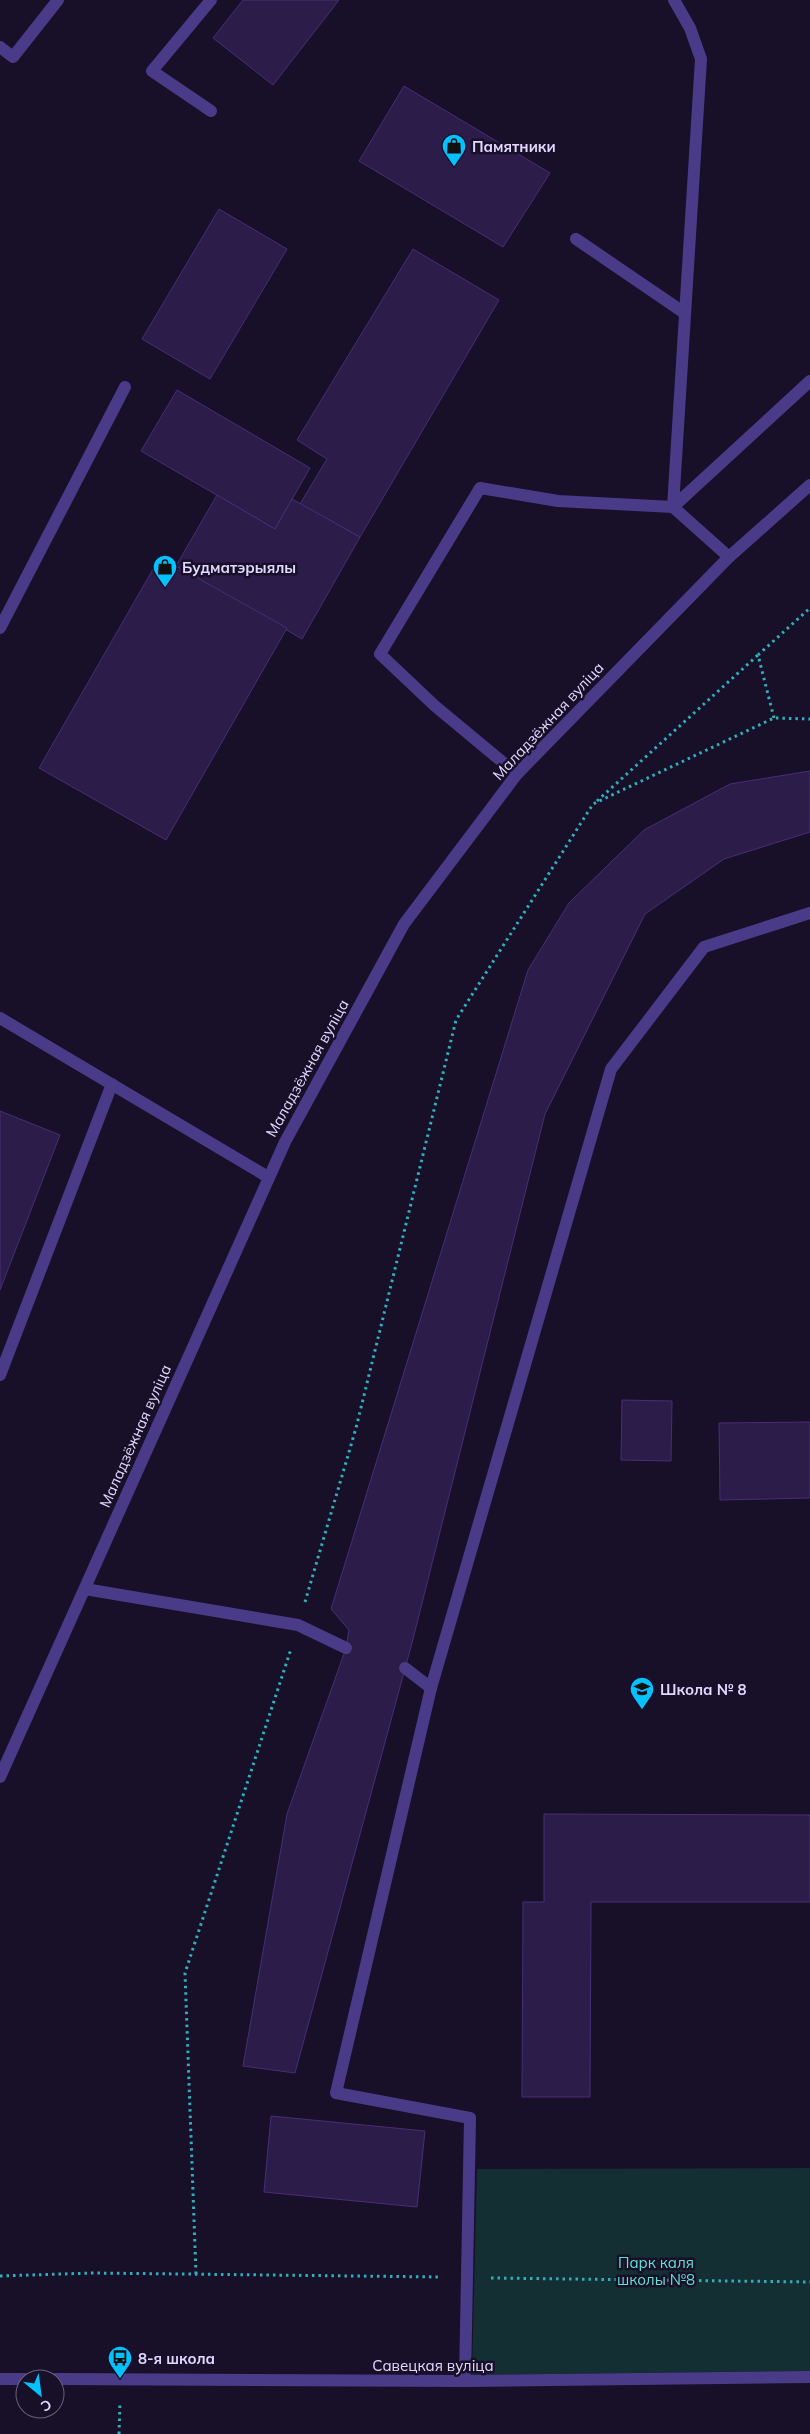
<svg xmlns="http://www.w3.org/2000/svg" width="810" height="2434" viewBox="0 0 810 2434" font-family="Mulish,sans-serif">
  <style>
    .green { fill: #132f33 }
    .building { fill: #2c1c4a; stroke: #472e76 }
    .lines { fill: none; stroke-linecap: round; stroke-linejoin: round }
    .path { stroke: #2fb0bc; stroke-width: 3; stroke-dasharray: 2.5 4; stroke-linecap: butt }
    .service { stroke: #493b88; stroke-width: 12 }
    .tertiary { stroke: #493b88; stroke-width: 12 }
    .labels { text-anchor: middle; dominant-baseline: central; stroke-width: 5; stroke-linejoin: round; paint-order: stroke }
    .poi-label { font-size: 15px; font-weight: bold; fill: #e2d8ff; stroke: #181029; text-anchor: start }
    .street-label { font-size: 15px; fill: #e2d8ff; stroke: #181029 }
    .park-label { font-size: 15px; fill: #61e1d4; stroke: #181029 }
  </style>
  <rect width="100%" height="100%" fill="#181029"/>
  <!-- green -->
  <polygon class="green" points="810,2168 810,2371 472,2375 477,2169"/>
  <!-- building -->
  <g class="building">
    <polygon points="243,0 339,0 273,85 213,38"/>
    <polygon points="404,86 550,173 503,247 359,161"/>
    <polygon points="219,209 287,249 210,379 142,339"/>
    <polygon points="413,249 499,300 360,537 300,504 327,459 297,440"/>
    <polygon points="177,390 310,468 275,529 141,451"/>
    <polygon points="217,495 275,529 292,499 360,537 302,639 176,566"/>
    <polygon points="160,557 287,628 166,840 39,768"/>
    <polygon points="810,771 810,832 724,859 645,914 545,1114 412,1643 295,2073 243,2066 287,1814 346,1648 349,1630 331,1609 528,970 569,903 644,830 730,784"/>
    <polygon points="0,1111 60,1135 0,1290"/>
    <polygon points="622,1400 672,1401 671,1461 621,1460"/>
    <polygon points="810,1422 810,1498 720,1500 719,1423"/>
    <polygon points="544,1814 810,1815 810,1902 591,1902 590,2097 522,2097 523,1902 544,1902"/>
    <polygon points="271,2116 425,2131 417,2207 264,2192"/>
  </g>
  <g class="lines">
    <!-- path -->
    <g class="path">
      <polyline points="774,718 758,655 810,608"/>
      <polyline points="597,801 758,655"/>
      <polyline points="305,1602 356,1428 456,1020 593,804 774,718 810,719"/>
      <polyline points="196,2274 185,1973 291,1649"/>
      <polyline points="0,2276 93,2273 442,2277"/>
      <polyline points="491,2278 810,2282"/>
      <polyline points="119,2434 120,2402"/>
    </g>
    <!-- service -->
    <g class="service">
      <polyline points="674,0 690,28 701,59 673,507 729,557"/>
      <polyline points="0,47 13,57 58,0"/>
      <polyline points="211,111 152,71 211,0"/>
      <polyline points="576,239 683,312"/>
      <polyline points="0,628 125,387"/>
      <polyline points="517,774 435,706 380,654 480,488 558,501 673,507 810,381"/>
      <polyline points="0,1018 268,1177"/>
      <polyline points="0,1375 112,1084"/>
      <polyline points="85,1589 298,1625 346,1648"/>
      <polyline points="405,1668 431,1688"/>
      <polyline points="465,2381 470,2118 336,2093 431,1688 611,1069 704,947 810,913"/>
    </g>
    <!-- tertiary -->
    <g class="tertiary">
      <polyline points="0,1777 285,1142 404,924 517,774 729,557 810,485"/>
      <polyline points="0,2379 25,2379"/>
      <polyline points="55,2379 465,2381 810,2377"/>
    </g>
  </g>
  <!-- icons -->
  <defs>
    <symbol id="shop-pin" viewBox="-11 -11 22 30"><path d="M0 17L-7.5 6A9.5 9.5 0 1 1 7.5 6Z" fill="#04c1ff" stroke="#181029"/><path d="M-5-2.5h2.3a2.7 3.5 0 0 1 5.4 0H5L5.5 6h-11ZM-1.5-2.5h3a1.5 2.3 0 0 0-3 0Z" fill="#111"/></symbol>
    <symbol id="school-pin" viewBox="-11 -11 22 30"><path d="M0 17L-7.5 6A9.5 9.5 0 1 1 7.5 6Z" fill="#04c1ff" stroke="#181029"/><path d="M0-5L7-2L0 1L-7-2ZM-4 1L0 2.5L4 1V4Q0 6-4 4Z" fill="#111"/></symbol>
    <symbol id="bus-pin" viewBox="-11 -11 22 30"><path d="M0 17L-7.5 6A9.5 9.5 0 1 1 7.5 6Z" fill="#04c1ff" stroke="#181029"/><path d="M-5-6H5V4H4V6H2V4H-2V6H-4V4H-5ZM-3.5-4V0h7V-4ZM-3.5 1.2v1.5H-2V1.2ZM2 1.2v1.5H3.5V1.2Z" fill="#111"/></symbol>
  </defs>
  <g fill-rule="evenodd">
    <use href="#shop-pin" x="440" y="132" width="28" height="38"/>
    <use href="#shop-pin" x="151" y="553" width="28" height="38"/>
    <use href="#school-pin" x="628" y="1675" width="28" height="38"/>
    <use href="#bus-pin" x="106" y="2344" width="28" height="38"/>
  </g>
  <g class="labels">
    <!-- poi labels -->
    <g class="poi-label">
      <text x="472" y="146">Памятники</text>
      <text x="182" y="567">Будматэрыялы</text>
      <text x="660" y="1689">Школа № 8</text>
      <text x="138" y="2358">8-я школа</text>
    </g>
    <!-- street labels -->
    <g class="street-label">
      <text transform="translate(548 721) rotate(-47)">Маладзёжная вуліца</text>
      <text transform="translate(307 1068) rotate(-61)">Маладзёжная вуліца</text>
      <text transform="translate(135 1436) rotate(-66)">Маладзёжная вуліца</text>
      <text x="433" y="2365">Савецкая вуліца</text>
    </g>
    <!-- park labels -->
    <g class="park-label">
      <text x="656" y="2262">Парк каля<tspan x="656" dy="17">школы №8</tspan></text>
    </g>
  </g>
  <!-- north arrow -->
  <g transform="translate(40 2394) rotate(151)"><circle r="24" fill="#181029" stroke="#69607f"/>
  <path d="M0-4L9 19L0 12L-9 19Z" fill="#04c1ff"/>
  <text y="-8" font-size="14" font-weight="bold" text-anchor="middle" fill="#e2d8ff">С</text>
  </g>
</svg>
